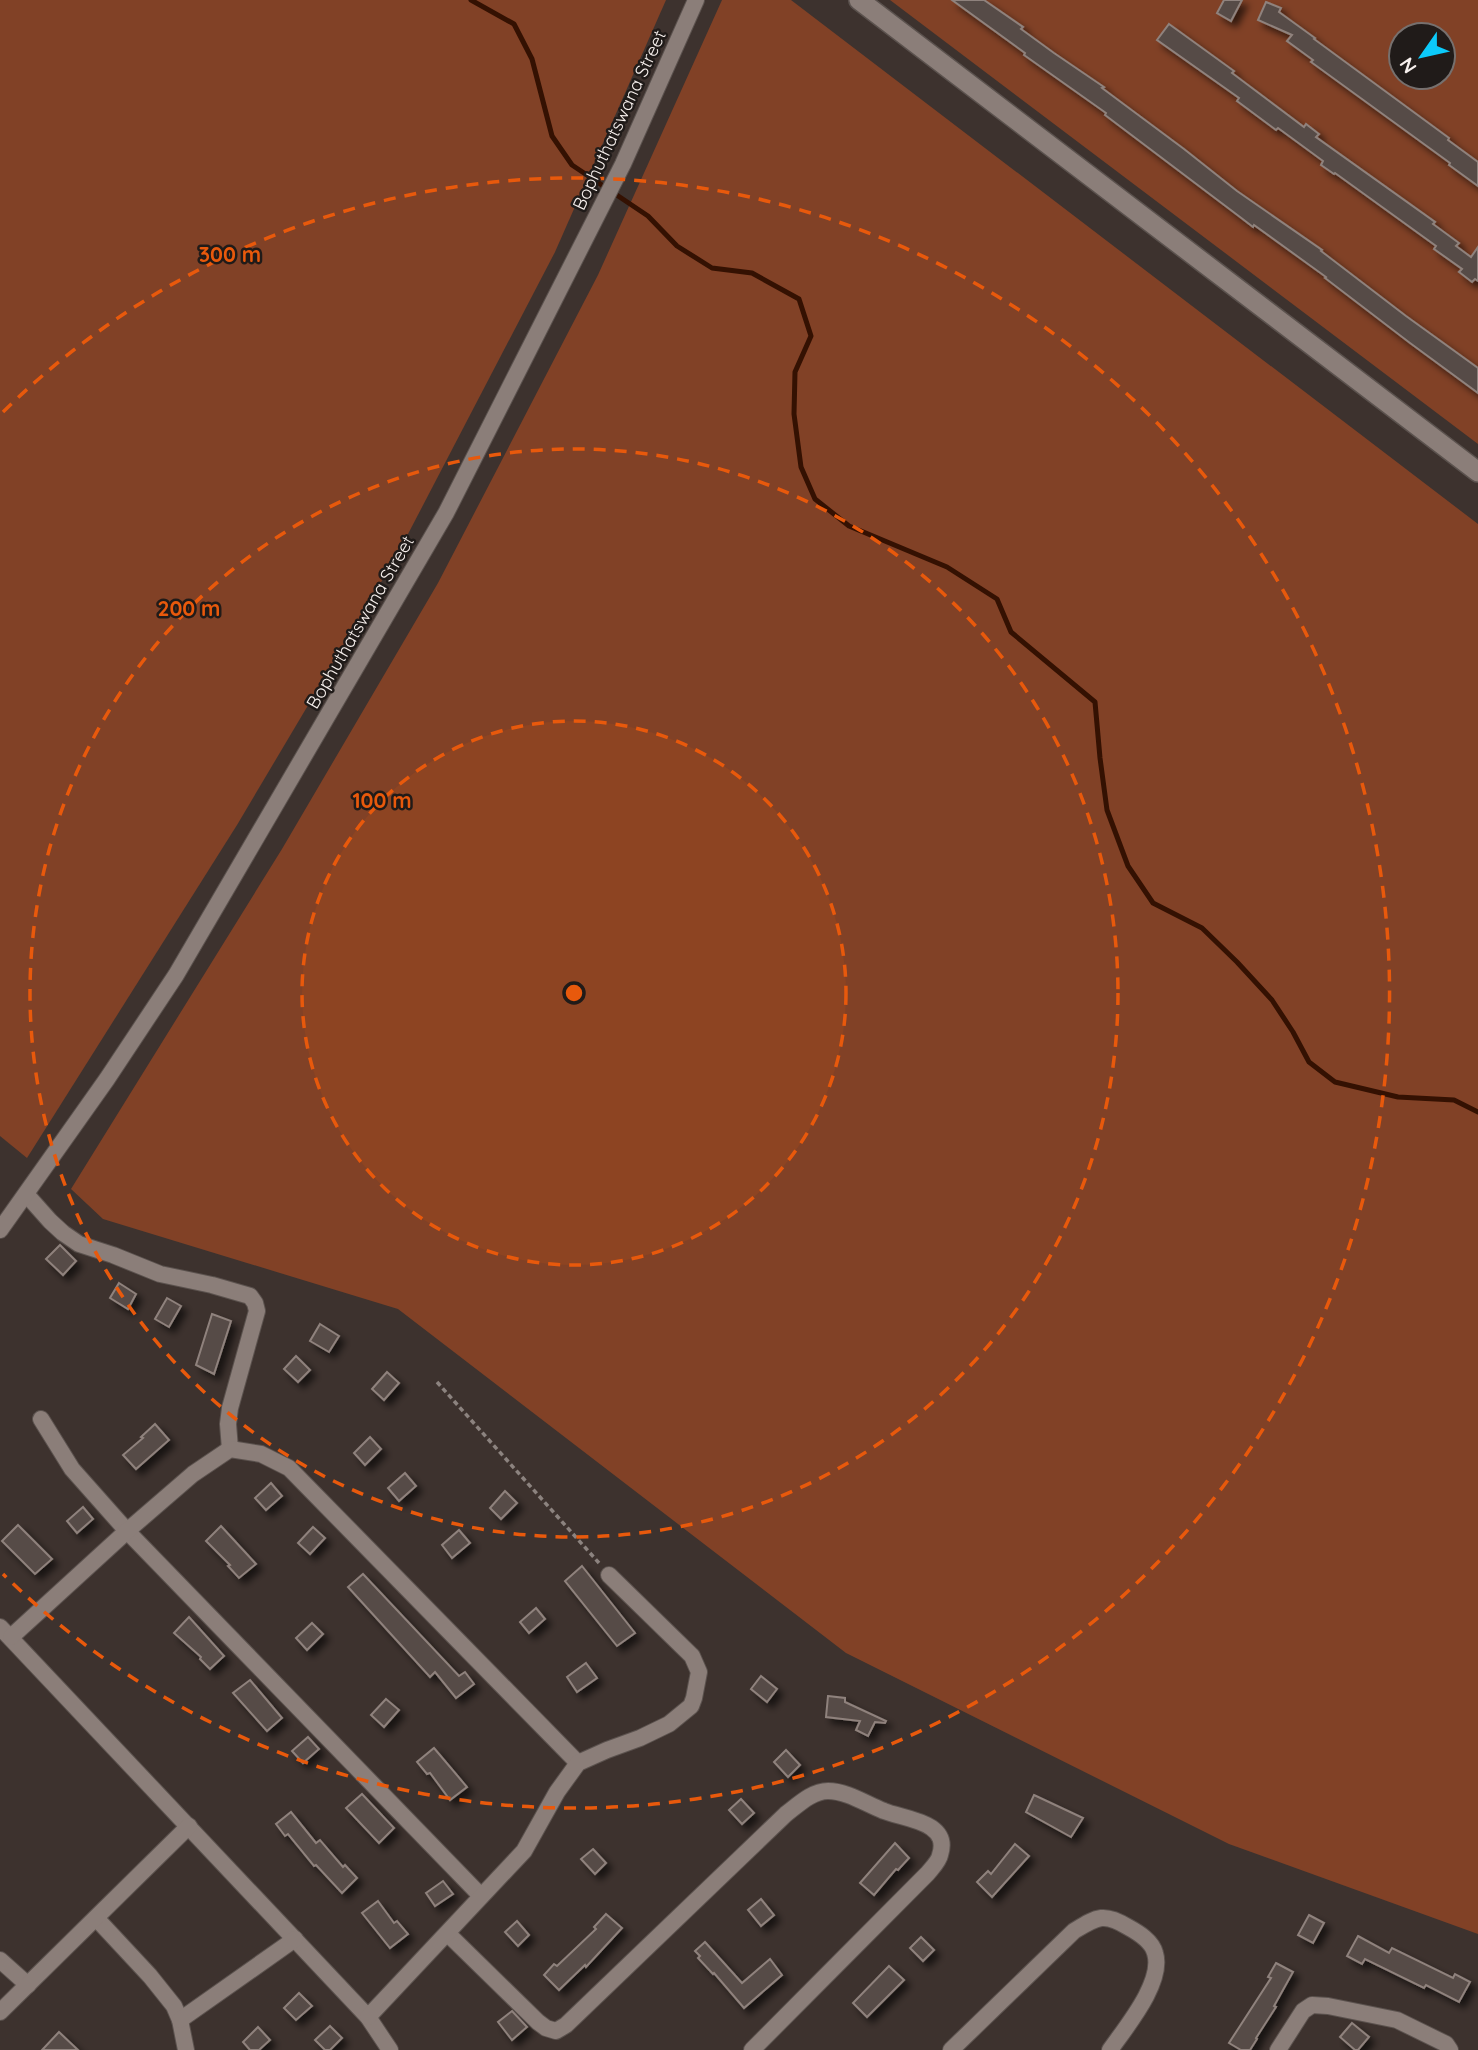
<svg xmlns="http://www.w3.org/2000/svg" width="1478" height="2050" viewBox="0 0 1478 2050" font-family="Quicksand,sans-serif">
  <style>
    .green { fill: #814126; fill-rule: evenodd }
    .lines { fill: none; stroke-linecap: round; stroke-linejoin: round }
    .stream { stroke: #341102; stroke-width: 5 }
    .building { fill: #574b46; stroke: #8f827d; stroke-width: 2; filter: url(#shadow) }
    .minor-casing { stroke: #5b524e; stroke-width: 18 }
    .tertiary-casing { stroke: #5b524e; stroke-width: 22 }
    .path { stroke: #8c837f; stroke-width: 3.5; stroke-dasharray: 5 3.5; stroke-linecap: butt }
    .minor { stroke: #8b7e79; stroke-width: 16 }
    .tertiary { stroke: #8b7e79; stroke-width: 19 }
    .ring { fill: none; stroke: #e8590c; stroke-width: 3.5; stroke-dasharray: 12 9 }
    .labels { text-anchor: middle; dominant-baseline: central; stroke-width: 5; stroke-linejoin: round; paint-order: stroke }
    .street-label { font-size: 18px; fill: #f7f0ed; stroke: #201b19 }
    .centre { fill: #e8590c; stroke: #201b19; stroke-width: 3.5 }
    .ring-label { font-size: 21px; text-anchor: middle; font-weight: bold; fill: #e8590c; stroke: #201b19; stroke-width: 5; stroke-linejoin: round; paint-order: stroke }
  </style>
  <defs>
    <filter id="shadow"><feDropShadow dx="5.5" dy="5.5" stdDeviation="3.5" flood-color="#0009"/></filter>
  </defs>
  <rect width="100%" height="100%" fill="#3d322e"/>
  <!-- green -->
  <g class="green">
    <polygon points="0,0 666,0 555,252 396,557 237,825 27,1158 0,1136"/>
    <polygon points="722,0 791,0 1478,524 1478,1934 1229,1844 846,1653 398,1309 103,1219 71,1189 282,849 438,583 598,275"/>
    <path d="M 890,0 L 1478,0 L 1478,444 ZM 1401,35 L 1443,35 L 1443,77 L 1401,77 Z"/>
  </g>
  <g class="lines">
    <!-- stream -->
    <polyline class="stream" points="471,0 514,24 532,59 552,136 572,165 648,216 677,246 712,268 752,273 799,299 811,336 795,372 794,414 801,467 815,499 849,526 947,567 997,599 1011,632 1095,702 1100,758 1107,810 1128,866 1153,903 1202,928 1237,962 1272,1000 1293,1032 1309,1062 1335,1082 1398,1097 1454,1100 1478,1112"/>
  </g>
  <!-- building -->
  <g class="building">
    <polygon points="952,0 984,0 1023,27 1021,29 1054,53 1104,87 1102,88 1184,149 1237,191 1322,250 1321,251 1406,316 1478,368 1478,393 1410,343 1325,278 1326,277 1254,225 1253,227 1240,217 1105,115 1106,113 1024,55 1025,53"/>
    <polygon points="1224,0 1242,0 1231,21 1217,13"/>
    <polygon points="1266,2 1281,8 1279,12 1315,38 1314,39 1449,138 1448,140 1478,162 1478,186 1449,165 1450,163 1311,62 1313,60 1287,41 1292,35 1258,20"/>
    <polygon points="1169,24 1234,71 1232,73 1304,127 1306,124 1319,134 1316,137 1435,222 1433,224 1459,243 1456,246 1471,257 1478,247 1478,281 1475,279 1472,282 1459,272 1462,269 1434,249 1436,246 1335,173 1334,174 1321,165 1323,161 1278,128 1276,130 1237,101 1239,98 1157,40"/>
    <polygon points="60,1245 76,1261 63,1275 46,1259"/>
    <polygon points="119,1283 136,1294 128,1309 110,1298"/>
    <polygon points="167,1298 181,1306 169,1327 155,1319"/>
    <polygon points="212,1314 231,1321 214,1374 196,1365"/>
    <polygon points="320,1324 339,1336 329,1352 310,1341"/>
    <polygon points="296,1356 310,1370 298,1382 284,1369"/>
    <polygon points="387,1372 399,1383 384,1400 372,1389"/>
    <polygon points="155,1424 169,1440 136,1469 123,1455 143,1438 141,1437"/>
    <polygon points="370,1437 381,1449 365,1465 354,1453"/>
    <polygon points="405,1473 416,1486 399,1501 388,1488"/>
    <polygon points="271,1483 282,1496 266,1510 255,1498"/>
    <polygon points="505,1491 517,1503 501,1519 490,1508"/>
    <polygon points="83,1507 93,1519 77,1533 67,1521"/>
    <polygon points="18,1525 52,1559 35,1574 2,1541"/>
    <polygon points="221,1526 256,1564 239,1578 228,1566 230,1565 206,1541"/>
    <polygon points="313,1527 325,1538 310,1554 298,1543"/>
    <polygon points="459,1530 470,1543 452,1558 442,1545"/>
    <polygon points="582,1566 635,1633 617,1646 565,1581"/>
    <polygon points="363,1574 459,1676 465,1672 474,1684 456,1698 435,1672 430,1677 348,1587"/>
    <polygon points="536,1608 545,1619 529,1633 520,1622"/>
    <polygon points="189,1617 224,1656 210,1669 200,1659 201,1657 174,1633"/>
    <polygon points="312,1623 323,1634 307,1650 296,1638"/>
    <polygon points="586,1663 597,1678 577,1692 567,1677"/>
    <polygon points="761,1676 777,1689 767,1702 751,1689"/>
    <polygon points="250,1680 282,1718 267,1731 233,1693"/>
    <polygon points="828,1696 845,1698 845,1702 886,1721 885,1723 875,1722 868,1736 856,1730 860,1721 826,1717"/>
    <polygon points="386,1699 399,1710 384,1727 371,1715"/>
    <polygon points="308,1737 319,1749 303,1763 292,1751"/>
    <polygon points="434,1748 467,1787 450,1800 430,1773 427,1774 417,1762"/>
    <polygon points="786,1750 800,1765 788,1777 774,1762"/>
    <polygon points="362,1794 394,1828 379,1843 346,1808"/>
    <polygon points="1034,1795 1083,1818 1071,1837 1026,1812"/>
    <polygon points="741,1799 754,1813 742,1824 729,1810"/>
    <polygon points="291,1812 316,1843 320,1840 343,1867 345,1865 357,1878 342,1893 316,1865 314,1866 288,1834 285,1836 276,1824"/>
    <polygon points="895,1843 909,1858 898,1870 896,1869 874,1895 860,1883"/>
    <polygon points="1015,1844 1029,1856 992,1897 977,1882 988,1871 991,1874"/>
    <polygon points="593,1849 606,1863 595,1874 581,1859"/>
    <polygon points="443,1881 453,1894 435,1906 426,1893"/>
    <polygon points="761,1899 774,1915 761,1926 748,1910"/>
    <polygon points="378,1901 394,1923 397,1921 408,1934 390,1948 362,1913"/>
    <polygon points="606,1914 622,1928 586,1967 585,1965 559,1990 544,1975 554,1964 557,1966 596,1929 594,1927"/>
    <polygon points="1309,1915 1324,1923 1313,1943 1298,1935"/>
    <polygon points="517,1921 529,1935 518,1946 505,1932"/>
    <polygon points="1358,1936 1389,1953 1392,1948 1453,1978 1455,1974 1470,1982 1459,2002 1426,1985 1424,1988 1365,1959 1362,1964 1347,1956"/>
    <polygon points="921,1937 934,1950 923,1961 910,1948"/>
    <polygon points="705,1942 742,1983 770,1959 782,1975 744,2008 714,1973 713,1974 698,1958 700,1956 695,1951"/>
    <polygon points="1276,1963 1293,1972 1274,2006 1276,2007 1256,2038 1257,2039 1250,2050 1241,2050 1229,2043 1271,1978 1268,1977"/>
    <polygon points="889,1966 904,1980 867,2017 853,2003"/>
    <polygon points="299,1993 312,2006 296,2020 284,2008"/>
    <polygon points="512,2011 527,2027 512,2040 498,2022"/>
    <polygon points="1352,2023 1369,2037 1358,2050 1355,2050 1340,2037"/>
    <polygon points="330,2026 342,2038 330,2050 325,2050 315,2040"/>
    <polygon points="258,2027 270,2040 259,2050 250,2050 243,2042"/>
    <polygon points="59,2032 78,2050 42,2050"/>
  </g>
  <g class="lines">
    <defs>
      <g id="minor">
        <polyline points="26,1194 50,1221 63,1233 79,1244 113,1255 160,1274 212,1285 250,1296 255,1303 257,1311 230,1408 228,1424 230,1449"/>
        <polyline points="0,1230 107,1079 176,975 446,513 623,164 696,0"/>
        <polyline points="41,1419 72,1469 127,1531 481,1896"/>
        <polyline points="0,1627 368,2017 390,2050"/>
        <polyline points="11,1637 127,1531 193,1474 230,1449 261,1454 289,1468 578,1763"/>
        <polyline points="96,1918 150,1976 174,2006 180,2020 186,2050"/>
        <path d="M 448,1934 L 538,2022 L 546,2028 L 556,2031 L 566,2025 L 786,1814 C 798,1805 812,1791 828,1791 C 847,1791 866,1804 884,1811 C 903,1819 951,1821 940,1855 C 939,1861 932,1868 928,1873 L 752,2050"/>
        <polyline points="0,1960 28,1985"/>
        <polyline points="0,2012 189,1826"/>
        <polyline points="368,2017 524,1851 557,1792 578,1763 607,1750 640,1738 669,1724 691,1706 694,1698 699,1672 692,1656 609,1575"/>
        <polyline points="180,2020 295,1939"/>
        <path d="M 951,2050 L 1074,1931 C 1097,1917 1104,1912 1128,1927 C 1139,1933 1152,1941 1155,1953 C 1164,1982 1126,2027 1110,2050"/>
        <polyline points="1278,2050 1303,2011 1312,2005 1328,2006 1397,2020 1446,2044 1450,2050"/>
      </g>
      <polyline id="tertiary" points="859,0 1478,472"/>
    </defs>
    <!-- minor casing -->
    <use href="#minor" class="minor-casing"/>
    <!-- tertiary casing -->
    <use href="#tertiary" class="tertiary-casing"/>
    <!-- path -->
    <polyline class="path" points="437,1382 599,1563"/>
    <!-- minor -->
    <use href="#minor" class="minor"/>
    <!-- tertiary -->
    <use href="#tertiary" class="tertiary"/>
  </g>
  <!-- distance rings -->
  <circle cx="574" cy="993" r="272" fill="#e8590c" fill-opacity=".12"/>
  <g class="ring">
    <circle cx="574" cy="993" r="272"/>
    <circle cx="574" cy="993" r="544"/>
    <path d="M3 412A815 815 0 1 1 3 1574"/>
  </g>
  <g class="labels">
    <!-- street labels -->
    <g class="street-label">
      <text transform="translate(619 120) rotate(-65)">Bophuthatswana Street</text>
      <text transform="translate(360 622) rotate(-60)">Bophuthatswana Street</text>
    </g>
  </g>
  <circle cx="574" cy="993" r="10" class="centre"/>
  <g class="ring-label">
    <text x="230" y="262">300 m</text>
    <text x="189" y="616">200 m</text>
    <text x="382" y="808">100 m</text>
  </g>
  <!-- north arrow -->
  <g transform="translate(1422 56) rotate(236)"><circle r="33" fill="#201b19" stroke="#76706e" stroke-width="2"/>
  <path d="M0-5L12 26L0 18L-12 26Z" fill="#0ccafa"/>
  <text y="-10" font-size="19" font-weight="bold" text-anchor="middle" fill="#f7f0ed">N</text>
  </g>
</svg>
